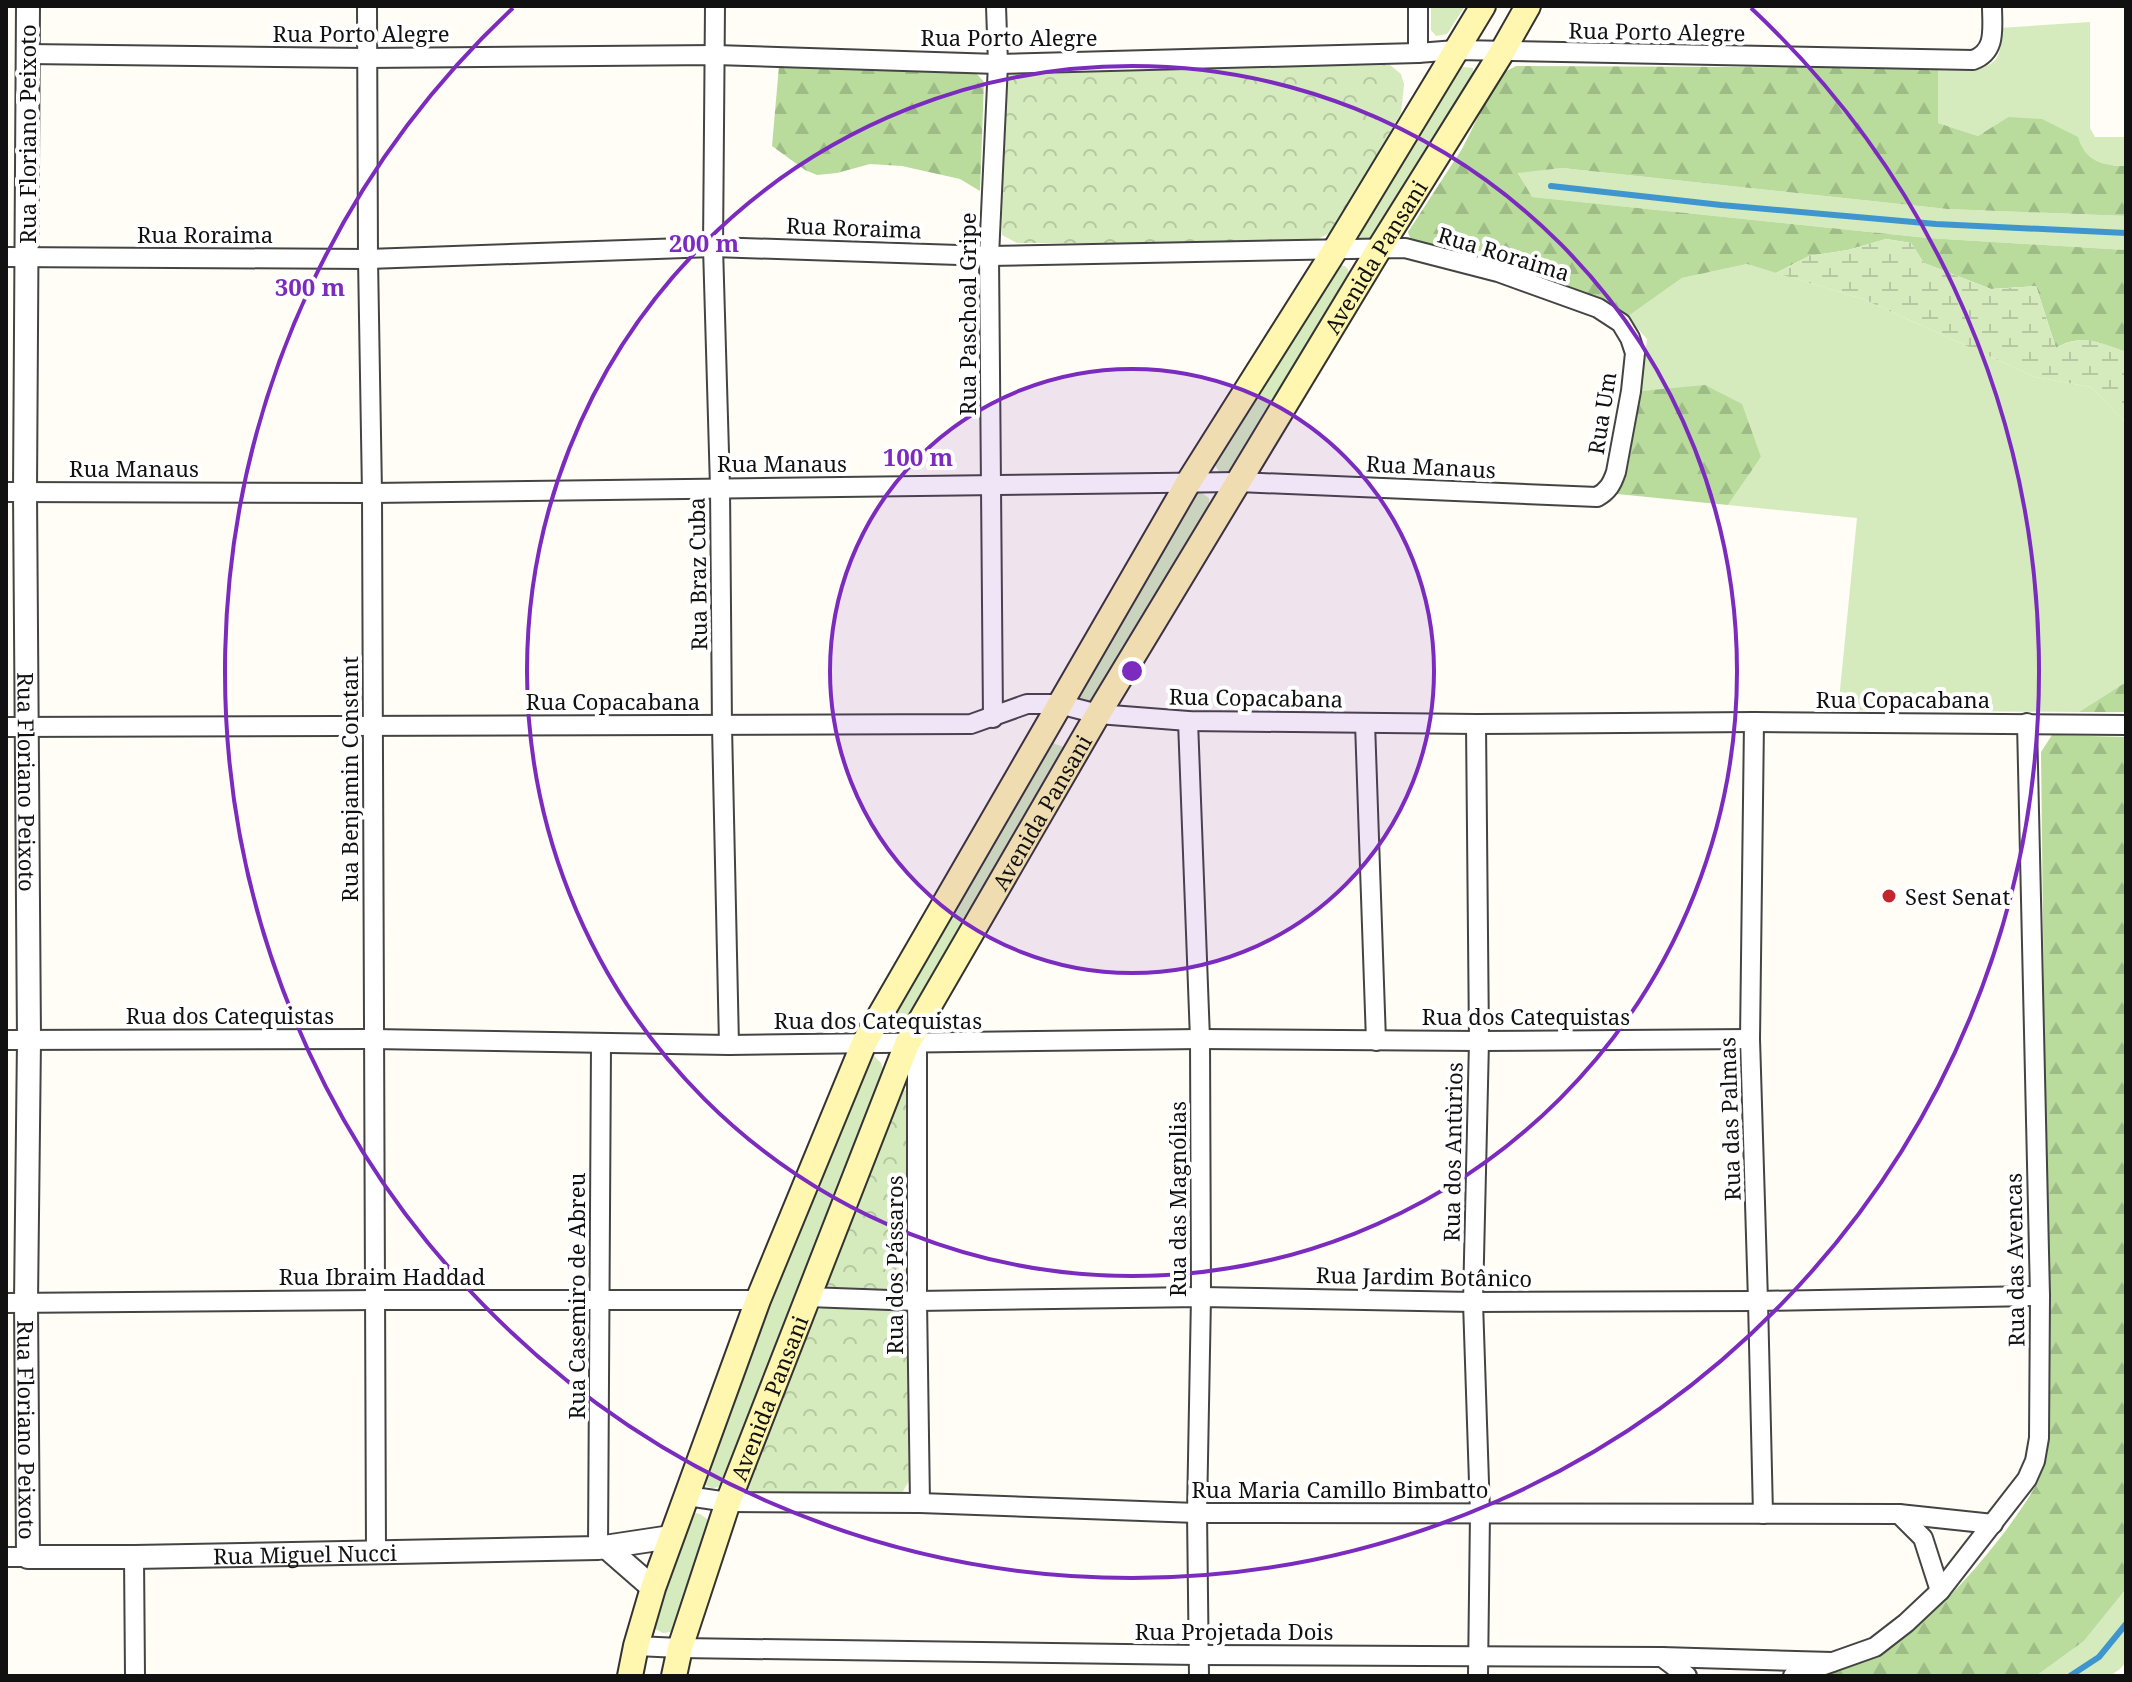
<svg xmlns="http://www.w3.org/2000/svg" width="2132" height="1682" viewBox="0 0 2132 1682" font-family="'Noto Serif',serif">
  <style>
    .grass { fill: #d5ebbd }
    .forest { fill: url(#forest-firs) }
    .wetland { fill: url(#wetland-marsh) }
    .park { fill: url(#park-crowns) }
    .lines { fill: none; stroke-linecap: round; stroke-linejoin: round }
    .stream { stroke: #3f96cf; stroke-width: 6 }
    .minor-casing { stroke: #444; stroke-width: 22 }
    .tertiary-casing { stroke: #444; stroke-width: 26 }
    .secondary-casing { stroke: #333; stroke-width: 28 }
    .minor { stroke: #fff; stroke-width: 18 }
    .tertiary { stroke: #fff; stroke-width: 22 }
    .secondary { stroke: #fff6b0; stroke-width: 24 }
    .ring { fill: none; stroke: #7b2cbf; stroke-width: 4 }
    .poi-dot { fill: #c4262e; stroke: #fff; stroke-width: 3 }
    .labels { text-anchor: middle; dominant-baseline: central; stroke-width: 8; stroke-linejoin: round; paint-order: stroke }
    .street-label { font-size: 22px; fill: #111; stroke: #fff }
    .poi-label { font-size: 22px; fill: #111; stroke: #fff; text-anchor: start }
    .centre { fill: #7b2cbf; stroke: #fff; stroke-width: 4 }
    .ring-label { font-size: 24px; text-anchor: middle; font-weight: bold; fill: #7b2cbf; stroke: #fff; stroke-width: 8; stroke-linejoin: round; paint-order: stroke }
  </style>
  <defs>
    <pattern id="forest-firs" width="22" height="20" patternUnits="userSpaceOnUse" patternTransform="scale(2)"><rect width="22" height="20" fill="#b9dc9c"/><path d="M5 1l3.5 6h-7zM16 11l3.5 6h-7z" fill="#9ebc85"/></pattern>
    <pattern id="wetland-marsh" width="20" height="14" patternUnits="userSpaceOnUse" patternTransform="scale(2)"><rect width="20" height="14" fill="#d5ebbd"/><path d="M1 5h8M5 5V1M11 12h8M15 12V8" fill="none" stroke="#b6c8a1"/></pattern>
    <pattern id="park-crowns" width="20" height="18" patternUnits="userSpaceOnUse" patternTransform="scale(2)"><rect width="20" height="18" fill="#d5ebbd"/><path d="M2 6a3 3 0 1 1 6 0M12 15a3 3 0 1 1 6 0" fill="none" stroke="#b6c8a1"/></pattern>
  </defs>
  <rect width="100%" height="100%" fill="#fffdf5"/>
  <!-- grass -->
  <g class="grass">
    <polygon points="1431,6 1465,6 1447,34 1436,36 1431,30"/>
    <path d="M 2090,22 L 2090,128 L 2095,137 L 2126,137 L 2126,166 C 2106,166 2092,163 2081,146 L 2008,117 L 1978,136 L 1938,123 L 1938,68 C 1974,68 2007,77 2000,28 Z"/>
    <polygon points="1463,67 1473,68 1473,74 1376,239 1367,243 1356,240 1356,233 1457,69"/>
    <polygon points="1562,168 1947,209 2126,216 2126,250 1928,238 1531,197 1518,172"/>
    <polygon points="1747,264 1863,299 2035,377 2091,387 2126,423 2126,682 2079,712 1838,710 1857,518 1728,505 1761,457 1671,389 1641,391 1647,339 1627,317 1682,278"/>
    <polygon points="1336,265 1345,266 1348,269 1349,279 1233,469 1227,473 1219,471 1213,463"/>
    <polygon points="1194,492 1200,492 1209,498 1209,509 1095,698 1091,702 1082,701 1076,694"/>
    <polygon points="1049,737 1055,744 1067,748 904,1029 899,1032 890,1030 886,1024"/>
    <path d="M 874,1056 L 881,1063 L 884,1073 L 722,1485 C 714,1490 707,1489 703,1481 L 766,1303 L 868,1057 Z"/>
    <polygon points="695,1513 700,1514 707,1519 708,1528 675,1628 671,1632 663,1633 653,1628 660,1591 691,1514"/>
    <polygon points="2126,1589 2126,1662 2120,1669 2110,1676 2036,1676 2084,1641"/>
  </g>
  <!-- forest -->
  <g class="forest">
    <polygon points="779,66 975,72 984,82 980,191 960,179 902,166 870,164 837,173 817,175 805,170 772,146"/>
    <path d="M 1516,66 L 1938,68 L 1938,123 L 1978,136 L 2008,117 L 2042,119 L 2078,137 C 2085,161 2103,166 2126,166 L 2126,216 L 1947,209 L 1562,168 L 1518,173 L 1532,197 L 1928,238 L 2126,250 L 2126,352 C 2099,343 2081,333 2056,348 L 2036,286 L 1991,289 L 1924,263 L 1911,243 L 1886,239 L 1848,250 L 1809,256 L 1776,273 L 1747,264 L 1682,278 L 1627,317 L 1500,264 L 1411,240 L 1408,232 L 1462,149 L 1499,75 Z"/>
    <polygon points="1705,385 1742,404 1761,457 1728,505 1617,494 1628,467 1641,391"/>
    <polygon points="2126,682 2126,712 2079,712"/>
    <path d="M 2052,735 L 2126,737 L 2126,1589 L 2084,1641 L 2036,1676 L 1814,1676 C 1847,1660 1882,1645 1913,1627 C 1950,1604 2017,1522 2037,1483 C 2044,1469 2046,1451 2049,1436 L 2041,752 Z"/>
  </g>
  <!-- wetland -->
  <path class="wetland" d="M 1886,239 L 1911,243 L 1924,263 L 1991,289 L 2036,286 L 2056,348 C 2083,333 2098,342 2126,352 L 2126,423 L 2091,387 L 2035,377 L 1863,299 L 1776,273 L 1809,256 L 1848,250 Z"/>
  <!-- park -->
  <g class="park">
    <polygon points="1390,65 1401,74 1404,85 1401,113 1332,232 1310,243 1017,243 1002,235 1003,80 1013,70"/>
    <polygon points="904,1089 907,1091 907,1286 901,1290 828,1288 825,1281 899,1090"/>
    <polygon points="823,1307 898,1310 907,1320 909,1481 901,1495 751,1494 745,1484 812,1314"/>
  </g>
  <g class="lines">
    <!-- stream -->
    <g class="stream">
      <polyline points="1551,186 1721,205 1936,224 2126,233"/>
      <polyline points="2070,1676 2099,1657 2126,1624"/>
    </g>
    <defs>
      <g id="minor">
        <polyline points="367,6 368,259 372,493 376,1553"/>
        <polyline points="715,6 713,247 720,487 722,726 729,1045"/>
        <polyline points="1418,6 1418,53"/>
        <path d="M 27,54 L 367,58 L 715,55 L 998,64 L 1418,53 L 1456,50 L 1973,60 C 1997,51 1992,28 1992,6"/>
        <path d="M 6,257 L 368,259 L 713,247 L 989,256 L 1405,248 L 1498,272 L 1598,308 L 1621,323 L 1630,338 L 1635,353 L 1631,391 L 1616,472 C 1612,484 1608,491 1597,497 L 1238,482 L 372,493 L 6,492"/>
        <polyline points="993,718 989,256 998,64 996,6"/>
        <polyline points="1188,721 1200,1039 1201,1297 1197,1513 1199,1676"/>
        <polyline points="1754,722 1750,1039 1758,1301 1763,1514"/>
        <polyline points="1365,723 1376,1041"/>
        <polyline points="1476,724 1479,1041 1473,1302 1480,1513 1478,1676"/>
        <polyline points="6,727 971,724 1027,704 1059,704 1098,714 1188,721 1476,724 1754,722 2126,725"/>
        <polyline points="917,1034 917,1301 920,1503"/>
        <polyline points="6,1040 373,1039 729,1045 1200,1039 1479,1041 1750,1039"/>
        <polyline points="808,1297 917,1301 1201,1297 1473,1302 1758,1301 2040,1296"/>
        <polyline points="6,1303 375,1300 758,1300"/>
        <polyline points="687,1496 728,1502 920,1503 1197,1513 1899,1514 1993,1524"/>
        <polyline points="1899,1514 1923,1538 1940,1591"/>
        <polyline points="598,1548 601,1045"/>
        <polyline points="6,1557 28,1557"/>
        <polyline points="134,1557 135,1676"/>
        <polyline points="636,1646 680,1648 1198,1655 1662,1657 1832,1662"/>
        <polyline points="1662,1657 1687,1676"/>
        <polyline points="1793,1676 1875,1647 1906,1623 1940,1591 2027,1479 2035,1461 2039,1438 2040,1296 2027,723"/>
      </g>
      <g id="tertiary">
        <path id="s1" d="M 28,6 L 25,492 L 29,1040 L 26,1302 L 28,1557 L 134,1557 L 598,1548 L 671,1537"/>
        <polyline points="606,1547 653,1588"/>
      </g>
      <g id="secondary">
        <polyline points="630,1676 636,1646 653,1588 758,1300 864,1043 1188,483 1335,250 1483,6"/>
        <path id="s2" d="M 674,1676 L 680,1648 L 728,1502 L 907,1044 L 1098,714 L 1379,249 L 1502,52 L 1528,6"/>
      </g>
    </defs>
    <!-- minor casing -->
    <use href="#minor" class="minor-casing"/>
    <!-- tertiary casing -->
    <use href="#tertiary" class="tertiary-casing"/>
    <!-- secondary casing -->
    <use href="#secondary" class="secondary-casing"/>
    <!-- minor -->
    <use href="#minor" class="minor"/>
    <!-- tertiary -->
    <use href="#tertiary" class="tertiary"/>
    <!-- secondary -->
    <use href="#secondary" class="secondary"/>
  </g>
  <!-- distance rings -->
  <circle cx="1132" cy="671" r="302" fill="#7b2cbf" fill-opacity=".12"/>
  <g class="ring">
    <circle cx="1132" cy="671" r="302"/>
    <circle cx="1132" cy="671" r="605"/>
    <path d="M1751 8A907 907 0 1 1 513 8"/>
  </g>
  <!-- markers -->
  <circle class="poi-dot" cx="1889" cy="896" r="8"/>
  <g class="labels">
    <!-- street labels -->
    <g class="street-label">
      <text transform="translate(1657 31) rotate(1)">Rua Porto Alegre</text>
      <text x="361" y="33">Rua Porto Alegre</text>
      <text x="1009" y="37">Rua Porto Alegre</text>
      <text transform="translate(27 134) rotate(-90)">Rua Floriano Peixoto</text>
      <text transform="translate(854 227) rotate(2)">Rua Roraima</text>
      <text x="205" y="234">Rua Roraima</text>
      <text transform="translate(1504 253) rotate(17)">Rua Roraima</text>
      <text stroke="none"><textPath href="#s2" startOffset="1590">Avenida Pansani</textPath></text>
      <text transform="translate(967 314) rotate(-90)">Rua Paschoal Gripe</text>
      <text transform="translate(1601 413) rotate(-81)">Rua Um</text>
      <text x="782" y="463">Rua Manaus</text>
      <text transform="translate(1431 466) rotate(3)">Rua Manaus</text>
      <text x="134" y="468">Rua Manaus</text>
      <text transform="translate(697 574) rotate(-91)">Rua Braz Cuba</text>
      <text transform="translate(1256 697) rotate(1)">Rua Copacabana</text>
      <text x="1903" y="699">Rua Copacabana</text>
      <text x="613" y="701">Rua Copacabana</text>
      <text transform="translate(349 779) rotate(-90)">Rua Benjamin Constant</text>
      <text stroke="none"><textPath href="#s1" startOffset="776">Rua Floriano Peixoto</textPath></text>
      <text stroke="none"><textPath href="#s2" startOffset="942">Avenida Pansani</textPath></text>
      <text x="230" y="1015">Rua dos Catequistas</text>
      <text x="1526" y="1016">Rua dos Catequistas</text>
      <text x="878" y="1020">Rua dos Catequistas</text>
      <text transform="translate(1729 1119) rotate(-92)">Rua das Palmas</text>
      <text transform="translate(1452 1152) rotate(-89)">Rua dos Antùrios</text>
      <text transform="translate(1177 1199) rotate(-90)">Rua das Magnólias</text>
      <text transform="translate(2014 1260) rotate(-91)">Rua das Avencas</text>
      <text transform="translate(894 1265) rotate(-90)">Rua dos Pássaros</text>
      <text x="382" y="1276">Rua Ibraim Haddad</text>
      <text transform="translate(1424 1276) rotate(1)">Rua Jardim Botânico</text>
      <text transform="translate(576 1296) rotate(-90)">Rua Casemiro de Abreu</text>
      <text stroke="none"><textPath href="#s2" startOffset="294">Avenida Pansani</textPath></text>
      <text stroke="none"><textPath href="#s1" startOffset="1424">Rua Floriano Peixoto</textPath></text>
      <text x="1340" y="1489">Rua Maria Camillo Bimbatto</text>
      <text stroke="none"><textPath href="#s1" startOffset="1828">Rua Miguel Nucci</textPath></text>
      <text x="1234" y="1631">Rua Projetada Dois</text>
    </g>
    <!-- poi labels -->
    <g class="poi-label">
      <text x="1905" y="896">Sest Senat</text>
    </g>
  </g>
  <circle cx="1132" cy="671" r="12" class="centre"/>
  <g class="ring-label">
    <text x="704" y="252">200 m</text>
    <text x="310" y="296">300 m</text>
    <text x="918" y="466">100 m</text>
  </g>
  <!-- border -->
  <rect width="2132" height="1682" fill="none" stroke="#111111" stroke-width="16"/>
</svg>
